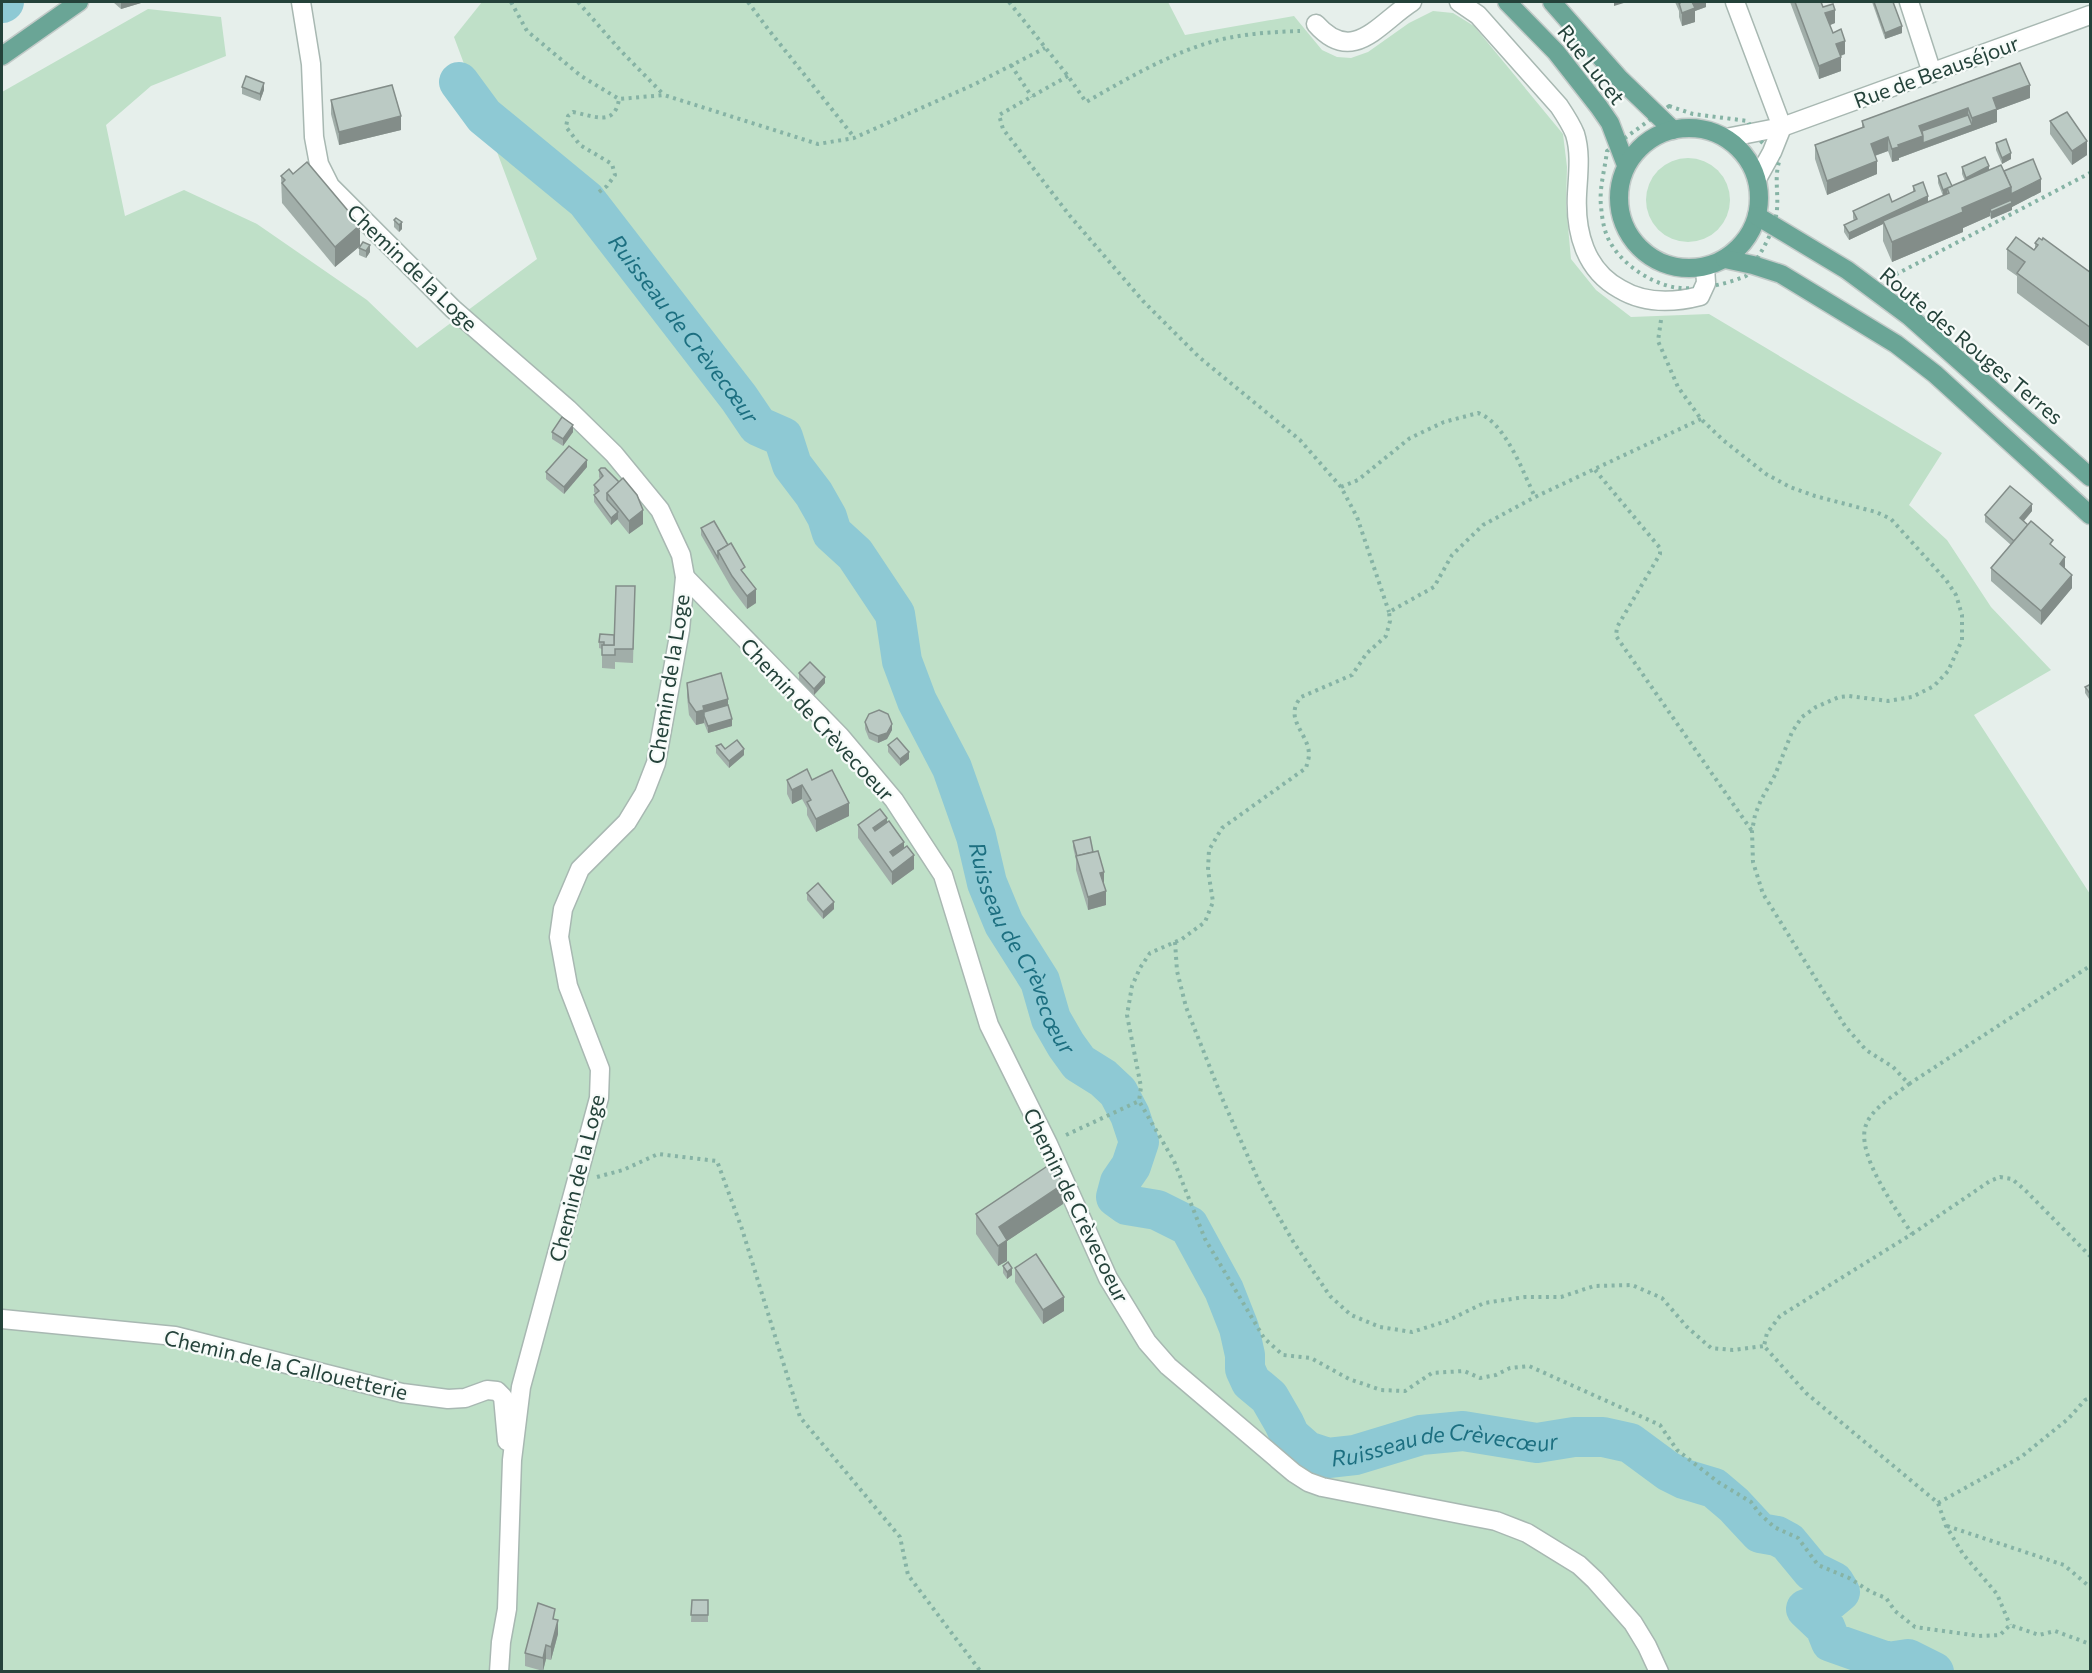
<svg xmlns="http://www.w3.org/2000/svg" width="2092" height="1673" viewBox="0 0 2092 1673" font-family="Commissioner,sans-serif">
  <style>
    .green { fill: #bfe0c8 }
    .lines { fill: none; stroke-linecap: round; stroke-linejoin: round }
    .river { stroke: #8ec9d4; stroke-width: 40 }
    .minor-casing { stroke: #a8b8b2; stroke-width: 21 }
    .major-casing { stroke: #c2cac8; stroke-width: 21 }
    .path { stroke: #86b3a5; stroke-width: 4; stroke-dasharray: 3 4.5; stroke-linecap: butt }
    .minor { stroke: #fff; stroke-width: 18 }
    .major { stroke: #6aa596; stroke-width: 18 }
    .wall { fill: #a1aea9 }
    .shaded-wall { fill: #838d89 }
    .building { fill: #bbcac4; stroke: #838d89; stroke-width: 1.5 }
    .labels { text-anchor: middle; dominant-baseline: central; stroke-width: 4.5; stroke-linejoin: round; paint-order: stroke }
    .street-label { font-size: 21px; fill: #24423a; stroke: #f7fbf9 }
    .water-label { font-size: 22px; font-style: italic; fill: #1c6f80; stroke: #f7fbf9 }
  </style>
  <rect width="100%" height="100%" fill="#e6efeb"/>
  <!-- green -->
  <g class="green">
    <polygon points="482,2 1168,2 1185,35 1294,16 1322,50 1337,57 1351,58 1368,52 1409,23 1433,11 1453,13 1474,26 1563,134 1567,167 1566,205 1571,259 1596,290 1631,317 1709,314 1942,453 1909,505 1947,540 1991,607 2051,670 1974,715 2090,894 2090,1671 2,1672 2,92 148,9 221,17 226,56 151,86 106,125 125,216 184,190 257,224 367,300 417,348 537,259 454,37"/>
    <circle cx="1688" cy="200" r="42"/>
  </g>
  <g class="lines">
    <!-- river -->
    <g class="river">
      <polyline points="2,3 4,2"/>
      <path id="s1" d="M 459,82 L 484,116 L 586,200 L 739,398 L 758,426 L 783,437 L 792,465 L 814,494 L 827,517 L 832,533 L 855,554 L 895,614 L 902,661 L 917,701 L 952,768 L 976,836 L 987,883 L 1004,924 L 1040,981 L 1051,1019 L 1066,1045 L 1079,1063 L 1103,1078 L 1118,1092 L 1130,1115 L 1139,1142 L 1131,1166 L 1120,1182 L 1116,1197 L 1127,1205 L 1157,1210 L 1189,1226 L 1224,1290 L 1239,1328 L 1245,1355 L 1245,1369 L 1251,1382 L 1269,1397 L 1284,1423 L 1290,1436 L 1307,1451 L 1328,1458 L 1355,1455 L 1421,1435 L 1463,1431 L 1537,1443 L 1574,1437 L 1603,1437 L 1630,1443 L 1668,1471 L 1684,1479 L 1714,1488 L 1734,1505 L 1760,1533 L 1777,1536 L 1788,1542 L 1812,1571 L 1834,1582 L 1840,1592 L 1828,1602 L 1806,1609 L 1825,1627 L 1831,1642 L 1888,1662 L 1908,1659 L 1934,1672"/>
    </g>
    <defs>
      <g id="minor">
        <polyline points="301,2 311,64 314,137 319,164 330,186 453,309 568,409 614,454 660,510 681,555 685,577 680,630 656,763 644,794 627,822 580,869 563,909 559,937 568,986 600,1069 599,1098 521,1387 512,1460 507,1609 501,1642 499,1672"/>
        <path d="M 1459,2 L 1478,15 L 1559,106 C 1565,115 1571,124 1575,134 C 1581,153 1578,175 1577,194 C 1575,232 1585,270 1620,289 C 1645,304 1673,303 1700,296 L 1706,283 L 1705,267"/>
        <polyline points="1735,2 1782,127"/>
        <polyline points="1909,2 1932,73"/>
        <path d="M 1316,24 C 1353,66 1379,23 1412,2"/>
        <polyline points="1726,138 1782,127 2090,15"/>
        <polyline points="1757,179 1772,152 1782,127"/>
        <polyline points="685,577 840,736 894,800 943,875 989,1025 1048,1144 1108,1278 1147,1342 1168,1366 1294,1473 1308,1482 1322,1487 1496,1521 1527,1533 1579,1565 1595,1580 1633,1623 1647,1646 1659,1672"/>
        <polyline points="2,1319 175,1336 402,1393 448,1399 465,1398 487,1390 497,1391 503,1397 507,1441"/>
      </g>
      <g id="major">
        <polyline points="1507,2 1556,52 1599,107 1610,123 1626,165"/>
        <polyline points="1552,2 1619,78 1673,130"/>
        <polyline points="2,56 79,2"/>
        <circle cx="1689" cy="198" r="70"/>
        <polyline points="1757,216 1847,270 1909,316 2090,477"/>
        <polyline points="1725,259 1753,265 1781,274 1896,344 1935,374 2090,515"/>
      </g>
    </defs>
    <!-- minor casing -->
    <use href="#minor" class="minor-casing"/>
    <!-- major casing -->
    <use href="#major" class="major-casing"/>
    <!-- path -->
    <g class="path">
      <polyline points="511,2 527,31 581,76 619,99 664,95 818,144 854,138 975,84 1045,48"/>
      <polyline points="578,2 620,50 664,95"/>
      <polyline points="748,2 768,29 854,137"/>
      <path d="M 1009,2 L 1068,76 L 1086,102 C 1125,80 1165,56 1208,43 C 1237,34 1270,32 1300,31"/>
      <polyline points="1011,65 1032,97"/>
      <polyline points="1068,76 999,115 1003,129 1070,216 1143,301 1199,357 1300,440 1341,487 1357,517 1389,612"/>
      <path d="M 1669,106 L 1693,114 L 1748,121 L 1753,134 L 1780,159 C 1773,178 1780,197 1776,216 C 1772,237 1757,259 1746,276 C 1724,285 1697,291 1673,287 C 1649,282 1622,264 1610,242 C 1604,232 1602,218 1601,206 C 1599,188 1605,169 1607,151 Z"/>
      <path d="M 599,192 L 607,186 L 615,175 L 612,164 L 580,145 L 566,127 L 568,116 L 573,112 C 594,116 615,127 619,99"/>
      <polyline points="1889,278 2090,173"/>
      <path d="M 1661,320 L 1658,341 L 1678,387 L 1701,419 L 1723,440 L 1766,474 L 1790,487 L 1815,496 L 1876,512 L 1891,519 L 1946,580 L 1956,595 L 1962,615 L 1962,640 L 1948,671 L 1934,686 L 1912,697 L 1888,701 L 1849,696 L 1839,697 L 1816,707 L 1802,717 L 1792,732 L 1775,775 L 1761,800 L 1755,815 L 1752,831 L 1753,862 L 1763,894 L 1770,905 L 1845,1026 L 1866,1050 L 1893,1067 L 1909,1084 C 1895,1095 1872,1108 1866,1125 C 1855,1154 1897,1210 1912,1234 L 1780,1316 L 1767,1333 L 1764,1346 L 1806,1393 L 1938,1503 L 1946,1526 L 1963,1554 L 1997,1594 L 2010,1625"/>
      <path d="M 1701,419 L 1535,497 L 1483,525 L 1452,555 L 1434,587 L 1389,612 L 1390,621 L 1386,636 L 1367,653 L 1352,675 L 1301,697 C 1283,719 1308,732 1309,754 C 1309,759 1307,764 1306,768 L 1222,828 L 1209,850 L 1208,870 L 1213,902 L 1205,922 L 1182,939 L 1150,953 L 1140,968 L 1132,986 L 1127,1015 L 1141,1087 L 1139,1101 L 1174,1161 L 1205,1239 L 1264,1338 L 1283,1355 L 1311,1358 L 1349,1379 L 1381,1390 L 1405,1391 L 1432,1373 L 1464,1371 L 1480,1378 L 1496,1375 L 1510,1368 L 1529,1366 L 1660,1425 L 1677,1450 L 1718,1482 L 1751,1502 L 1759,1513 L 1774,1527 L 1798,1538 L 1818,1565 L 1849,1578 L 1871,1592 L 1886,1598 L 1895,1611 L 1915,1627 L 1979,1636 L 2000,1635 L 2010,1625 L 2039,1635 L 2055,1631 L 2090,1644"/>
      <polyline points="1595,470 1660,548 1660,554 1617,627 1616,636 1752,831"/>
      <path d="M 1341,487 L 1358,480 L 1410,438 L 1444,422 L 1478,413 C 1505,422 1523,472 1535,497"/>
      <polyline points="1175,942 1177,971 1186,1007 1222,1098 1261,1186 1294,1243 1330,1296 1351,1315 1380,1327 1412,1332 1447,1321 1484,1303 1525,1297 1561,1297 1594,1286 1632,1285 1662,1298 1687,1327 1711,1348 1733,1350 1764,1346"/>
      <polyline points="1909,1084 2090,966"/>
      <polyline points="1066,1135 1139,1101"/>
      <polyline points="597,1177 623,1170 658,1154 717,1161 742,1229 800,1417 900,1537 908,1575 981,1672"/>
      <polyline points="1912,1234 1990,1181 2000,1177 2012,1179 2025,1190 2090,1256"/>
      <polyline points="1938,1503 2021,1457 2068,1419 2085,1400 2090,1398"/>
      <polyline points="1947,1526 2064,1565 2090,1587"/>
    </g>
    <!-- minor -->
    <use href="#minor" class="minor"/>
    <!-- major -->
    <use href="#major" class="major"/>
  </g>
  <!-- wall -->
  <g class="wall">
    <polygon points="113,2 141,2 141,3 121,9"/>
    <polygon points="1675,2 1706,2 1706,7 1695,11 1695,22 1682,26 1679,17 1679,11"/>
    <polygon points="1790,2 1821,2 1823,7 1835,23 1830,25 1833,33 1845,54 1841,56 1841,71 1819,79"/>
    <polygon points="1872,2 1893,2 1902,33 1885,39"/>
    <polygon points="242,87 264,90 260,101 242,94"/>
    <polygon points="2030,98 1997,110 1997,122 1899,158 1899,160 1892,162 1888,151 1875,156 1877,174 1827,195 1815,159 1815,145 1862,128 1862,121"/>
    <polygon points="331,100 401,130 339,145 331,114"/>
    <polygon points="2050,121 2087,155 2072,165 2050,134"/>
    <polygon points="1996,143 2011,159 2002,164 1996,150"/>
    <polygon points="1962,167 2004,171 2041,192 2012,207 2012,210 1991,219 1990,216 1963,228 1963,232 1892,262 1883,241 1883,224 1849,240 1844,232 1844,225 1854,221 1853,218 1853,211 1892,202 1913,192 1913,186 1928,202 1943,196 1938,183 1938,176 1952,186 1965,181 1962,174"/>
    <polygon points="281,176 360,246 335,267 282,203"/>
    <polygon points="394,220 402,229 399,232 394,227"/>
    <polygon points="2035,243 2091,273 2091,348 2017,293 2017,276 2007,269 2007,249 2034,250 2035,249"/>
    <polygon points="359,248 370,252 366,258 359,255"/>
    <polygon points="552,432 573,432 563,446 552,439"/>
    <polygon points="587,467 564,494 546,479 546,472"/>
    <polygon points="599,470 643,524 629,534 617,519 611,525 594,502 594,495 596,494 594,492 594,485 600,479 599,477"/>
    <polygon points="2032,511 2024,521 2053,547 2065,568 2072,588 2041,625 1991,581 1991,568 2011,545 1985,522 1985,515"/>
    <polygon points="701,528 745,574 756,603 747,609 732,589 701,535"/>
    <polygon points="635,586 633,663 615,662 615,669 602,668 602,649 599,648 599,642 614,635"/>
    <polygon points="799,673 825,683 814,695 799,680"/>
    <polygon points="687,683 728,699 728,705 732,726 708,733 704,723 696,725 689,715 687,697"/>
    <polygon points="2091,684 2091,702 2085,693 2085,687"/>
    <polygon points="865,722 892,730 887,739 878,743 869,739 865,729"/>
    <polygon points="888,745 909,759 900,766 888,752"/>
    <polygon points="716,746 725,749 744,755 729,768 716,753"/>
    <polygon points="787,780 812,780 849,816 816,832 807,815 807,808 802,799 792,804 787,794"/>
    <polygon points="887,823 904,849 914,869 892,885 858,838 858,825"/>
    <polygon points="1073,841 1093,852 1104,885 1106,905 1088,910 1076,870 1076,860 1073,847"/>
    <polygon points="807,893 834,909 823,919 807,900"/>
    <polygon points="1063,1204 1007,1241 1007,1261 998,1266 976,1234 976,1214"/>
    <polygon points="1003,1266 1012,1275 1007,1279 1003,1273"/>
    <polygon points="1015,1268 1064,1311 1043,1324 1015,1282"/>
    <polygon points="692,1600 708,1600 708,1622 691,1622"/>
    <polygon points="555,1619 558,1634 551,1660 546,1659 543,1671 525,1666 525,1653"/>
  </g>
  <!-- shaded-wall -->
  <g class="shaded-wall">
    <polygon points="121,2 141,2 141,3 121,9"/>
    <polygon points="1614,2 1627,2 1614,6"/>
    <polygon points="1691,2 1706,2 1706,7 1695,11 1695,22 1682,26 1682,13"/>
    <polygon points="1835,10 1835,23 1825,27 1825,13"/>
    <polygon points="1902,26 1902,33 1885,39 1885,33"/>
    <polygon points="1845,41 1845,54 1836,57 1836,44"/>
    <polygon points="1841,57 1841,71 1819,79 1819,66"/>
    <polygon points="264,83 264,90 260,101 260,94"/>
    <polygon points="2030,85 2030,98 1997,110 1997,122 1923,149 1923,143 1972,125 1972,118 1993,98"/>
    <polygon points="1968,108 1968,121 1923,138 1923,149 1899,158 1899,160 1892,162 1892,149 1919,126"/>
    <polygon points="401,116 401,130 339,145 339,132"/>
    <polygon points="1888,137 1888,151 1871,157 1871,144"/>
    <polygon points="2087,141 2087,155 2072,165 2072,151"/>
    <polygon points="2011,153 2011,159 2002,164 2002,158"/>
    <polygon points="1877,161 1877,174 1827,195 1827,181"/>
    <polygon points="1989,166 1989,173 1966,185 1966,178"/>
    <polygon points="2041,179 2041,192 2012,207 2012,210 1991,219 1991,212 1990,209 1990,216 1963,228 1963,232 1892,262 1892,242 1962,208 2011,187"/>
    <polygon points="1952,186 1947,188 1947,195 1943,196 1943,190"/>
    <polygon points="1928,196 1928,203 1883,221 1883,224 1849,240 1849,233"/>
    <polygon points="402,222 402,229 399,232 399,225"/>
    <polygon points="360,225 360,246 335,267 335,247"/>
    <polygon points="370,245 370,252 366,258 366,251"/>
    <polygon points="573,425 573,432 563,446 563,439"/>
    <polygon points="587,460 587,467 564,494 564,487"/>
    <polygon points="2032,504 2032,511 2020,525 2020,518"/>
    <polygon points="643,510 643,524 629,534 629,521"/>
    <polygon points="618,512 618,519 611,525 611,518"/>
    <polygon points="2065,557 2065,570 2060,564"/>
    <polygon points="2072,575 2072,588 2041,625 2041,611"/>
    <polygon points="756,589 756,603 747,609 747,596"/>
    <polygon points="825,677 825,683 814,695 814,689"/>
    <polygon points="728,699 728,712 704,716 704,723 696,725 696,712 703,706"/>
    <polygon points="732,719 732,726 708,733 708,726"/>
    <polygon points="892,724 892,730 887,739 878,743 878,736"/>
    <polygon points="744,749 744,755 729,768 729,761"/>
    <polygon points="909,752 909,759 900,766 900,759"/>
    <polygon points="802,785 802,799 792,804 792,790"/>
    <polygon points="849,803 849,816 816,832 816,819"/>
    <polygon points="887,818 887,831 873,841 873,828"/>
    <polygon points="904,842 904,855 890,866 890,852"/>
    <polygon points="914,855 914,869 892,885 892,872"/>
    <polygon points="1104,872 1104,885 1100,873"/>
    <polygon points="1106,891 1106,905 1088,910 1088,897"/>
    <polygon points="834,902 834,909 823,919 823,912"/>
    <polygon points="1063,1184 1063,1204 1007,1241 1007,1261 998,1266 999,1227"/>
    <polygon points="1012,1268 1012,1275 1007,1279 1007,1272"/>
    <polygon points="1064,1297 1064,1311 1043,1324 1043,1310"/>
    <polygon points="558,1620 558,1634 551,1660 551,1647"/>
    <polygon points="546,1645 546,1659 543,1671 543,1658"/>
  </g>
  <!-- building -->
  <g class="building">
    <polygon points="1680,2 1692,2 1695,8 1682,13 1679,3 1680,3"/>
    <polygon points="1795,2 1821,2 1823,7 1833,4 1835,10 1825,13 1833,33 1841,29 1845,41 1836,44 1841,57 1819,66"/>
    <polygon points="1874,2 1893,2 1902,26 1885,33"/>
    <polygon points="2020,63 2030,85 1993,98 1997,109 1972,118 1968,108 1919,126 1923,136 1898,145 1899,147 1892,149 1888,137 1871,144 1877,161 1827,181 1815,145 1864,127 1862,121"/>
    <polygon points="246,76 264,83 260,94 242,87"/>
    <polygon points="392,85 401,116 339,132 331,100"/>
    <polygon points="2067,112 2087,141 2072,151 2050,121"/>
    <polygon points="1968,115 1972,125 1923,143 1923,136 1922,131"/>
    <polygon points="2006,139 2011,153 2002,158 1996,143"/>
    <polygon points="1985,157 1989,166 1966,178 1962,167"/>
    <polygon points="2033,159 2041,179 2011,194 2011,187 2004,171"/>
    <polygon points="307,162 360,225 335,247 282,183 285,180 281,176 289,169 293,174"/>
    <polygon points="2001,165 2011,187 1962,208 1963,212 1892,242 1883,221 1949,193 1947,188"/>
    <polygon points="1946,173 1952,186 1943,190 1938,176"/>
    <polygon points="1923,182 1928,196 1849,233 1844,225 1857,219 1853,211 1889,194 1892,202 1915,191 1913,186"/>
    <polygon points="2011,200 2012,203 1991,212 1990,209"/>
    <polygon points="396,218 402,222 399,225 394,220"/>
    <polygon points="2016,237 2034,250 2038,245 2035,243 2039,238 2042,240 2043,238 2091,273 2091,328 2017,273 2025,262 2007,249"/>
    <polygon points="363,242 370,245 366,251 359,248"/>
    <polygon points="562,417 573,425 563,439 552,432"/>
    <polygon points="569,446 587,460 564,487 546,472"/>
    <polygon points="601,468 605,468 619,482 607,493 607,500 618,512 611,518 594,495 599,491 594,485 603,476 599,470"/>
    <polygon points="623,478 637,495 643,510 629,521 607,493"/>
    <polygon points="2010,486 2032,504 2020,518 2028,525 2014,541 1985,515"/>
    <polygon points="714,521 728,545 718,551 718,558 701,528"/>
    <polygon points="2031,521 2053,540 2050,544 2065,557 2060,564 2072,575 2041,611 1991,568"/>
    <polygon points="731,543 745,567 741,570 756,589 747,596 732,576 718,551"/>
    <polygon points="616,586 635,586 633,649 615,649 615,655 602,655 602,645 614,645"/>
    <polygon points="600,634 614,635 614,645 604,645 604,642 599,642"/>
    <polygon points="810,662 825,677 814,689 799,673"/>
    <polygon points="721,673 728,699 703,706 704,710 696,712 689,702 687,683"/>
    <polygon points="2091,684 2091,695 2085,687"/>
    <polygon points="728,705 732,719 708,726 704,716 704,712"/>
    <polygon points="879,710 888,714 892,724 887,733 878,736 869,732 865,722 869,714"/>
    <polygon points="897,738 909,752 900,759 888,745"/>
    <polygon points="737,740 744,749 729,761 716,746 721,744 725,749"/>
    <polygon points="807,769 812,780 832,770 849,803 816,819 807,802 811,800 802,785 792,790 787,780"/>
    <polygon points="880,809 887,818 873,828 875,831 889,821 904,842 890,852 893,856 907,846 914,855 892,872 858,825"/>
    <polygon points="1090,837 1093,852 1077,856 1073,841"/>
    <polygon points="1098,851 1104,872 1100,873 1106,891 1088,897 1076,856"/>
    <polygon points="818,883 834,902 823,912 807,893"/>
    <polygon points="1052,1163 1063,1184 999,1227 1007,1240 998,1246 976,1214"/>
    <polygon points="1036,1254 1064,1297 1043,1310 1015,1268"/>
    <polygon points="1008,1262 1012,1268 1007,1272 1003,1266"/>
    <polygon points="692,1600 708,1600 708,1615 691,1615"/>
    <polygon points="538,1603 555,1609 553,1619 558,1620 551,1647 546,1645 543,1658 525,1653"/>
  </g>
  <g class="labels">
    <!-- street labels -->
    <g class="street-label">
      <text transform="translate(1592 64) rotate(52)">Rue Lucet</text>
      <text transform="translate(1936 71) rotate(-20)">Rue de Beauséjour</text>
      <text transform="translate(413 267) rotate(44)">Chemin de la Loge</text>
      <text transform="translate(1972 345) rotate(40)">Route des Rouges Terres</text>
      <text transform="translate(668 679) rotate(-81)">Chemin de la Loge</text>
      <text transform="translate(818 719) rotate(47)">Chemin de Crèvecoeur</text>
      <text transform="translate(576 1178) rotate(-76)">Chemin de la Loge</text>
      <text transform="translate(1077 1205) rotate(64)">Chemin de Crèvecoeur</text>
      <text transform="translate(286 1364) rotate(13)">Chemin de la Callouetterie</text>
    </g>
    <!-- water labels -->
    <g class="water-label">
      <text stroke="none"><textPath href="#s1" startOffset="336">Ruisseau de Crèvecœur</textPath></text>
      <text stroke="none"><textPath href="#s1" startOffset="1058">Ruisseau de Crèvecœur</textPath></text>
      <text stroke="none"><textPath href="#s1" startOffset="1832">Ruisseau de Crèvecœur</textPath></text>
    </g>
  </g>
  <!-- border -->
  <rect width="2092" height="1673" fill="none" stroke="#24423a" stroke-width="6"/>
</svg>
